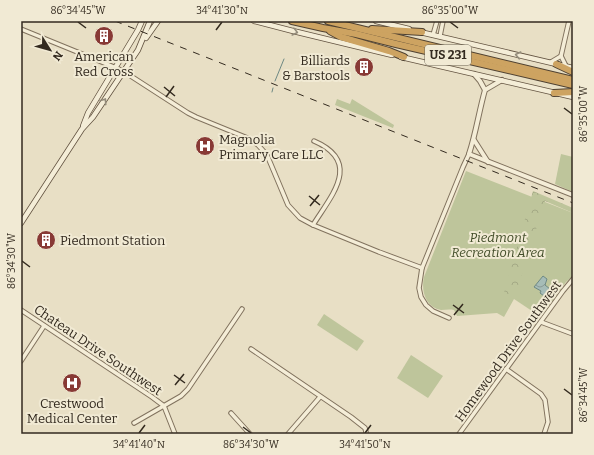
<svg xmlns="http://www.w3.org/2000/svg" width="594" height="455" viewBox="0 0 594 455" font-family="Bitter,serif">
  <style>
    .green { fill: #bec59b }
    .forest { fill: url(#forest-crowns) }
    .water { fill: url(#water-waves); stroke: #6e8984 }
    .lines { fill: none; stroke-linecap: round; stroke-linejoin: round }
    .stream { stroke: #6e8984; stroke-width: 1 }
    .minor-casing { stroke: #81725e; stroke-width: 5.5 }
    .tertiary-casing { stroke: #81725e; stroke-width: 6 }
    .secondary-casing { stroke: #635341; stroke-width: 6 }
    .motorway-casing { stroke: #4f4131; stroke-width: 8 }
    .minor { stroke: #f4edd7; stroke-width: 3.5 }
    .tertiary { stroke: #f4edd7; stroke-width: 4 }
    .secondary { stroke: #f4edd7; stroke-width: 4.5 }
    .motorway { stroke: #cda361; stroke-width: 6 }
    .rail { stroke: #332a1f; stroke-width: 1; stroke-dasharray: 7 7; stroke-linecap: butt }
    .oneway { stroke: #948c7b }
    .ticks { fill: none; stroke: #332a1f; stroke-width: 1.5 }
    .labels { text-anchor: middle; dominant-baseline: central; stroke-width: 4; stroke-linejoin: round; paint-order: stroke }
    .shield { fill: #f1ead4; stroke: #6c6455; stroke-width: 1 }
    .shield-label { font-size: 12px; font-weight: bold; fill: #332a1f }
    .poi-label { font-size: 13px; fill: #332a1f; stroke: #f1ead4 }
    .park-label { font-size: 13px; font-style: italic; fill: #424d29; stroke: #f1ead4 }
    .street-label { font-size: 13px; fill: #332a1f; stroke: #f1ead4 }
    .neatline { fill: none; stroke: #332a1f; stroke-width: 1.5 }
    .ticks-label { font-size: 10px; text-anchor: middle; fill: #332a1f }
  </style>
  <defs>
    <pattern id="forest-crowns" width="20" height="18" patternUnits="userSpaceOnUse"><rect width="20" height="18" fill="#bec59b"/><path d="M2 6a3 3 0 1 1 6 0M12 15a3 3 0 1 1 6 0" fill="none" stroke="#a4a985"/></pattern>
    <pattern id="water-waves" width="16" height="10" patternUnits="userSpaceOnUse"><rect width="16" height="10" fill="#a6bcb7"/><path d="M0 5q4-4 8 0t8 0" fill="none" stroke="#889994"/></pattern>
  </defs>
  <rect width="100%" height="100%" fill="#e8dfc5"/>
  <!-- green -->
  <g class="green">
    <polygon points="337,99 350,104 352,99 394,125 393,128 335,105"/>
    <polygon points="561,154 573,157 573,192 555,184"/>
    <path d="M 466,171 L 573,213 L 573,276 L 566,282 L 541,317 L 514,299 L 504,317 L 497,313 L 457,316 L 454,310 C 449,309 445,310 441,310 C 425,307 421,290 424,277 Z"/>
    <polygon points="324,314 364,341 357,351 317,325"/>
    <polygon points="411,355 443,376 428,398 397,378"/>
  </g>
  <!-- forest -->
  <polygon class="forest" points="533,191 573,208 573,213 545,201 514,299 503,296"/>
  <!-- water -->
  <polygon class="water" points="543,276 547,279 545,285 550,289 544,296 540,293 541,291 534,287"/>
  <g class="lines">
    <!-- stream -->
    <g class="stream">
      <polyline points="275,81 284,59"/>
      <polyline points="272,92 273,88"/>
    </g>
    <defs>
      <g id="minor">
        <polyline points="21,29 114,67 123,71 188,113 196,117 250,139 258,145 267,155 288,205 300,218 313,225 379,252 422,268"/>
        <polyline points="433,35 437,21"/>
        <polyline points="440,36 443,21"/>
        <polyline points="561,56 569,21"/>
        <polyline points="551,62 561,56 566,66"/>
        <path d="M 313,225 C 331,196 363,162 314,141"/>
        <polyline points="21,310 152,397 164,406 175,434"/>
        <polyline points="449,318 433,311 426,305 421,297 419,288 422,268 463,167 469,154"/>
        <polyline points="541,322 573,334"/>
        <polyline points="251,349 351,417 365,428 366,432 366,434"/>
        <polyline points="21,361 44,326"/>
        <polyline points="506,369 541,394 545,400 548,422 544,434"/>
        <polyline points="231,413 250,434"/>
        <polyline points="134,423 181,396 188,389 242,309"/>
        <polyline points="288,434 320,397"/>
        <polyline points="459,434 563,291 573,279"/>
      </g>
      <g id="tertiary">
        <polyline points="474,74 480,81 485,90"/>
        <path d="M 502,80 L 485,90 C 479,111 476,133 469,154 L 573,195"/>
        <polyline points="474,140 488,162"/>
      </g>
      <g id="secondary">
        <polyline points="254,21 293,31 392,55"/>
        <polyline points="376,21 409,29"/>
        <polyline points="420,32 573,68"/>
        <polyline points="146,38 158,21"/>
        <polyline points="401,57 573,97"/>
        <polyline points="83,126 88,113 138,30 142,21"/>
        <polyline points="21,223 82,129 93,117 138,50 150,21"/>
      </g>
      <g id="motorway">
        <polyline points="292,21 323,28 356,34 396,44 573,85"/>
        <polyline points="328,21 573,80"/>
        <polyline points="372,29 422,32"/>
        <polyline points="330,31 341,37 389,51 404,57"/>
        <polyline points="556,64 573,72"/>
        <polyline points="554,93 573,92"/>
      </g>
    </defs>
    <!-- minor casing -->
    <use href="#minor" class="minor-casing"/>
    <!-- tertiary casing -->
    <use href="#tertiary" class="tertiary-casing"/>
    <!-- secondary casing -->
    <use href="#secondary" class="secondary-casing"/>
    <!-- motorway casing -->
    <use href="#motorway" class="motorway-casing"/>
    <!-- minor -->
    <use href="#minor" class="minor"/>
    <!-- tertiary -->
    <use href="#tertiary" class="tertiary"/>
    <!-- secondary -->
    <use href="#secondary" class="secondary"/>
    <!-- motorway -->
    <use href="#motorway" class="motorway"/>
    <!-- rail -->
    <polyline class="rail" points="115,21 573,203"/>
  </g>
  <!-- one-way arrows -->
  <defs><path id="oneway-chevron" d="M-2-3.5L2.5 0L-2 3.5" fill="none" stroke-width="1.6" stroke-linecap="round" stroke-linejoin="round"/></defs>
  <g class="oneway">
    <use href="#oneway-chevron" transform="translate(295 32) rotate(14)"/>
    <use href="#oneway-chevron" transform="translate(518 55) rotate(-167)"/>
    <use href="#oneway-chevron" transform="translate(104 101) rotate(-56)"/>
  </g>
  <!-- ticks -->
  <path class="ticks" d="M 78,22 L 86,28M 450,22 L 458,28M 216,30 L 222,22M 164,87 L 175,96M 166,97 L 174,86M 564,108 L 572,114M 309,196 L 320,205M 310,206 L 319,195M 22,261 L 30,267M 453,305 L 464,313M 454,315 L 463,304M 174,375 L 185,383M 175,385 L 184,374M 564,389 L 572,395M 243,427 L 251,433M 139,433 L 145,425M 365,433 L 371,425"/>
  <!-- icons -->
  <defs>
    <symbol id="building-disc" viewBox="-11 -11 22 22"><circle r="9.5" fill="#883935" stroke="#f1ead4"/><path d="M-4-6H4V6H1V3H-1V6H-4ZM-2.5-4.3h1.7v1.8h-1.7ZM.8-4.3h1.7v1.8H.8ZM-2.5-1h1.7V.8h-1.7ZM.8-1h1.7V.8H.8Z" fill="#fff"/></symbol>
    <symbol id="hospital-disc" viewBox="-11 -11 22 22"><circle r="9.5" fill="#883935" stroke="#f1ead4"/><path d="M-5-5h3v3.5h4V-5h3V5h-3V1.5h-4V5h-3Z" fill="#fff"/></symbol>
  </defs>
  <g fill-rule="evenodd">
    <use href="#building-disc" x="93" y="25" width="22" height="22"/>
    <use href="#building-disc" x="353" y="56" width="22" height="22"/>
    <use href="#hospital-disc" x="194" y="135" width="22" height="22"/>
    <use href="#building-disc" x="35" y="229" width="22" height="22"/>
    <use href="#hospital-disc" x="61" y="372" width="22" height="22"/>
  </g>
  <g class="labels">
    <!-- shield labels -->
    <rect class="shield" x="425" y="45" width="46" height="20" rx="3"/>
    <g class="shield-label">
      <text x="448" y="55">US 231</text>
    </g>
    <!-- poi labels -->
    <g class="poi-label">
      <text x="104" y="56">American<tspan x="104" dy="15">Red Cross</tspan></text>
      <text x="350" y="60" text-anchor="end">Billiards<tspan x="350" dy="15">&amp; Barstools</tspan></text>
      <text x="219" y="139" text-anchor="start">Magnolia<tspan x="219" dy="15">Primary Care LLC</tspan></text>
      <text x="60" y="240" text-anchor="start">Piedmont Station</text>
      <text x="72" y="403">Crestwood<tspan x="72" dy="15">Medical Center</tspan></text>
    </g>
    <!-- park labels -->
    <g class="park-label">
      <text x="498" y="237">Piedmont<tspan x="498" dy="15">Recreation Area</tspan></text>
    </g>
    <!-- street labels -->
    <g class="street-label">
      <text transform="translate(98 350) rotate(34)">Chateau Drive Southwest</text>
      <text transform="translate(508 351) rotate(-54)">Homewood Drive Southwest</text>
    </g>
  </g>
  <!-- border -->
  <rect width="594" height="455" fill="none" stroke="#f1ead4" stroke-width="44"/>
  <!-- north arrow -->
  <g transform="translate(50 50) rotate(127)" stroke="#f1ead4" stroke-width="3" paint-order="stroke">
  <path d="M0-3L7 15L0 10L-7 15Z" fill="#332a1f"/>
  <text y="-6" font-size="11" font-weight="bold" text-anchor="middle" fill="#332a1f">N</text>
  </g>
  <rect x="22" y="22" width="550" height="411" class="neatline"/>
  <g class="ticks-label">
    <text x="78" y="14">86°34'45"W</text>
    <text x="222" y="14">34°41'30"N</text>
    <text x="450" y="14">86°35'00"W</text>
    <text transform="translate(583 114) rotate(-90)" y="4">86°35'00"W</text>
    <text transform="translate(11 261) rotate(-90)" y="4">86°34'30"W</text>
    <text transform="translate(583 395) rotate(-90)" y="4">86°34'45"W</text>
    <text x="139" y="448">34°41'40"N</text>
    <text x="251" y="448">86°34'30"W</text>
    <text x="365" y="448">34°41'50"N</text>
  </g>
</svg>
